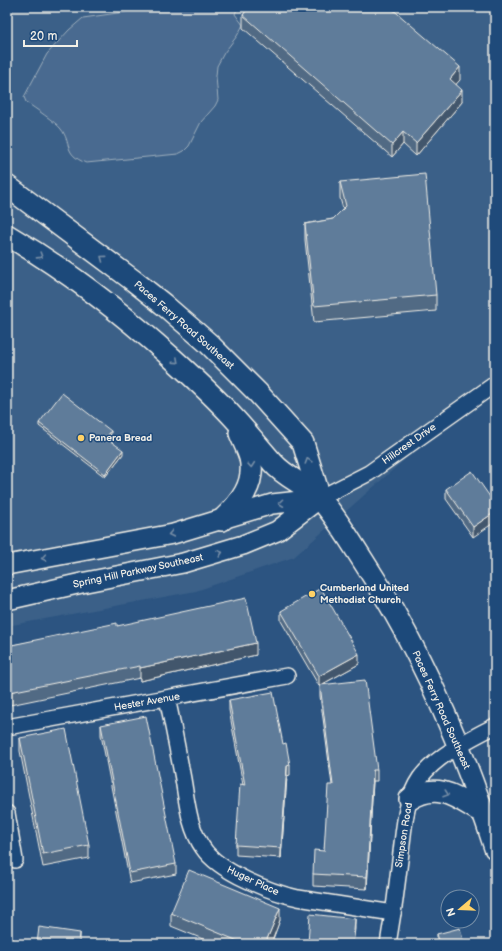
<svg xmlns="http://www.w3.org/2000/svg" width="502" height="951" viewBox="0 0 502 951" font-family="'Balsamiq Sans',sans-serif">
  <style>
    .built { fill: #3b6088 }
    .green { fill: #496b90; stroke: #9eaebc }
    .lines { fill: none; stroke-linecap: round; stroke-linejoin: round }
    .minor-casing { stroke: #f4f1e8; stroke-width: 18 }
    .tertiary-casing { stroke: #f4f1e8; stroke-width: 22 }
    .secondary-casing { stroke: #f4f1e8; stroke-width: 24 }
    .minor { stroke: #1f4a7a; stroke-width: 15 }
    .tertiary { stroke: #1f4a7a; stroke-width: 19 }
    .secondary { stroke: #1f4a7a; stroke-width: 21 }
    .wall { fill: #516a84; stroke: #f4f1e8 }
    .shaded-wall { fill: #42566c; stroke: #f4f1e8 }
    .building { fill: #5e7b9a; stroke: #f4f1e8 }
    .oneway { stroke: #748da6 }
    .poi-dot { fill: #ffd166; stroke: #1f4a7a; stroke-width: 1.5 }
    .labels { text-anchor: middle; dominant-baseline: central; stroke-width: 3; stroke-linejoin: round; paint-order: stroke }
    .street-label { font-size: 10px; fill: #f4f1e8; stroke: #1f4a7a }
    .poi-label { font-size: 10px; font-weight: bold; fill: #f4f1e8; stroke: #1f4a7a; text-anchor: start }
  </style>
  <rect width="100%" height="100%" fill="#2c5481"/>
  <filter id="ink" filterUnits="userSpaceOnUse"><feTurbulence type="fractalNoise" baseFrequency=".025" numOctaves="2"/><feDisplacementMap in="SourceGraphic" scale="8" xChannelSelector="R" yChannelSelector="G"/><feConvolveMatrix kernelMatrix="1 2 1 2 8 2 1 2 1" color-interpolation-filters="sRGB"/></filter>
  <g filter="url(#ink)">
    <!-- built -->
    <polygon class="built" points="7,7 491,7 495,19 495,380 294,557 196,591 7,626"/>
    <!-- green -->
    <path class="green" d="M 159,7 L 238,7 L 235,14 L 243,25 L 237,36 L 224,53 L 217,66 L 216,76 L 218,100 L 215,106 L 201,122 L 189,146 L 184,151 L 178,154 L 86,163 C 63,154 72,143 61,129 C 56,122 34,108 26,102 L 24,97 L 47,54 L 69,30 L 83,18 Z"/>
    <g class="lines">
      <defs>
        <g id="minor">
          <polyline points="320,498 369,473 495,384"/>
          <path d="M 167,698 C 173,725 178,752 183,779 C 187,802 189,828 203,848 C 219,872 270,892 298,898 L 393,913"/>
          <polyline points="7,727 287,676"/>
          <polyline points="7,813 15,860"/>
          <path d="M 388,944 C 393,916 397,888 400,860 C 404,832 404,801 420,778 C 436,756 471,738 495,726"/>
        </g>
        <g id="tertiary">
          <polyline points="7,565 173,534 272,504 318,499"/>
          <polyline points="7,600 86,582 183,563 243,545 277,531 320,498"/>
        </g>
        <g id="secondary">
          <polyline points="7,186 134,281 163,304 208,343 258,393 303,443 320,498"/>
          <path d="M 7,235 C 67,270 121,312 172,358 C 193,377 214,396 233,417 C 247,432 259,447 273,463 C 286,478 307,485 321,500 C 337,518 349,539 362,559 C 420,648 463,747 495,848"/>
          <path d="M 222,520 C 240,503 256,484 250,458 C 248,450 243,441 240,433"/>
          <path d="M 410,799 C 439,781 457,798 483,813"/>
        </g>
      </defs>
      <!-- minor casing -->
      <use href="#minor" class="minor-casing"/>
      <!-- tertiary casing -->
      <use href="#tertiary" class="tertiary-casing"/>
      <!-- secondary casing -->
      <use href="#secondary" class="secondary-casing"/>
      <!-- minor -->
      <use href="#minor" class="minor"/>
      <!-- tertiary -->
      <use href="#tertiary" class="tertiary"/>
      <!-- secondary -->
      <use href="#secondary" class="secondary"/>
    </g>
    <!-- wall -->
    <g class="wall">
      <polygon points="241,7 390,7 460,80 456,84 462,102 416,156 403,144 392,157 243,28 243,15 246,11"/>
      <polygon points="340,182 436,295 436,311 314,322 305,240 305,224 333,219 343,209 340,198"/>
      <polygon points="39,423 111,434 108,439 123,454 105,477 39,426"/>
      <polygon points="446,489 495,504 473,537 446,499"/>
      <polygon points="281,611 359,664 321,685 377,770 377,781 373,781 367,889 313,886 313,874 324,851 332,785 320,696 320,686 319,686 281,621"/>
      <polygon points="117,626 256,655 140,681 140,678 10,705 7,691 7,646"/>
      <polygon points="229,700 283,744 290,765 290,775 287,776 281,858 236,855 236,845 243,785 229,710"/>
      <polygon points="101,725 176,864 176,874 130,883 101,735"/>
      <polygon points="20,738 89,845 89,858 43,867 20,751"/>
      <polygon points="171,913 280,920 271,944 215,944 171,926"/>
      <polygon points="437,934 464,944 438,944 437,941"/>
    </g>
    <!-- shaded-wall -->
    <g class="shaded-wall">
      <polygon points="460,67 460,80 450,91 450,79"/>
      <polygon points="462,90 462,102 416,156 416,143"/>
      <polygon points="403,132 403,144 392,157 392,145"/>
      <polygon points="111,431 111,434 106,441 106,438"/>
      <polygon points="123,450 123,454 105,477 105,474"/>
      <polygon points="495,512 495,522 473,537 473,527"/>
      <polygon points="256,643 256,655 140,681 140,668"/>
      <polygon points="359,654 359,664 319,686 319,676"/>
      <polygon points="287,766 287,776 281,858 281,848"/>
      <polygon points="373,770 373,781 367,889 367,877"/>
      <polygon points="280,908 280,920 271,944 265,944"/>
      <polygon points="355,919 355,929 353,944"/>
      <polygon points="80,933 80,944 79,944"/>
    </g>
    <!-- building -->
    <g class="building">
      <polygon points="249,7 390,7 460,67 450,79 462,90 416,143 403,132 392,145 243,15"/>
      <polygon points="425,174 436,295 314,306 305,224 333,219 346,206 340,182"/>
      <polygon points="62,393 111,431 106,438 123,450 105,474 39,423"/>
      <polygon points="472,471 495,504 495,512 473,527 446,489"/>
      <polygon points="321,588 359,654 319,676 281,611"/>
      <polygon points="246,598 256,643 140,668 140,666 10,692 7,679 7,646 117,623 117,626"/>
      <polygon points="365,680 377,770 373,770 367,877 313,874 314,850 324,851 328,785 333,785 320,685"/>
      <polygon points="273,692 283,744 286,743 290,765 287,766 281,848 236,845 240,784 245,785 229,700"/>
      <polygon points="146,716 176,864 130,873 101,725"/>
      <polygon points="66,729 89,845 43,854 20,738"/>
      <polygon points="189,870 280,908 265,944 245,944 171,913"/>
      <polygon points="310,914 355,919 353,944 308,944"/>
      <polygon points="39,927 80,933 79,944 37,944"/>
      <polygon points="460,928 464,944 440,944 437,934"/>
    </g>
    <!-- one-way arrows -->
    <defs><path id="oneway-chevron" d="M-2-3.5L2.5 0L-2 3.5" fill="none" stroke-width="1.6" stroke-linecap="round" stroke-linejoin="round"/></defs>
    <g class="oneway">
      <use href="#oneway-chevron" transform="translate(40 256) rotate(32)"/>
      <use href="#oneway-chevron" transform="translate(103 258) rotate(-143)"/>
      <use href="#oneway-chevron" transform="translate(176 361) rotate(42)"/>
      <use href="#oneway-chevron" transform="translate(308 461) rotate(-107)"/>
      <use href="#oneway-chevron" transform="translate(251 465) rotate(85)"/>
      <use href="#oneway-chevron" transform="translate(281 503) rotate(173)"/>
      <use href="#oneway-chevron" transform="translate(171 534) rotate(168)"/>
      <use href="#oneway-chevron" transform="translate(220 553) rotate(-18)"/>
      <use href="#oneway-chevron" transform="translate(44 558) rotate(169)"/>
      <use href="#oneway-chevron" transform="translate(446 794) rotate(19)"/>
    </g>
  </g>
  <!-- markers -->
  <g class="poi-dot">
    <circle cx="81" cy="438" r="4"/>
    <circle cx="312" cy="594" r="4"/>
  </g>
  <g class="labels">
    <!-- street labels -->
    <g class="street-label">
      <text transform="translate(184 325) rotate(41)">Paces Ferry Road Southeast</text>
      <text transform="translate(409 444) rotate(-35)">Hillcrest Drive</text>
      <text transform="translate(138 571) rotate(-12)">Spring Hill Parkway Southeast</text>
      <text transform="translate(147 702) rotate(-10)">Hester Avenue</text>
      <text transform="translate(441 710) rotate(66)">Paces Ferry Road Southeast</text>
      <text transform="translate(404 835) rotate(-81)">Simpson Road</text>
      <text transform="translate(253 881) rotate(25)">Huger Place</text>
    </g>
    <!-- poi labels -->
    <g class="poi-label">
      <text x="89" y="438">Panera Bread</text>
      <text x="320" y="588">Cumberland United<tspan x="320" dy="12">Methodist Church</tspan></text>
    </g>
  </g>
  <!-- margin -->
  <rect width="502" height="951" fill="none" stroke="#1f4a7a" stroke-width="24"/>
  <rect x="12" y="12" width="478" height="927" fill="none" stroke="#f4f1e8" stroke-width="1.5" filter="url(#ink)"/>
  <!-- north arrow -->
  <g transform="translate(460 909) rotate(251)"><circle r="19" fill="#1f4a7a" stroke="#748da6"/>
  <path d="M0-3L7 15L0 10L-7 15Z" fill="#ffd166"/>
  <text y="-6" font-size="11" font-weight="bold" text-anchor="middle" fill="#f4f1e8">N</text>
  </g>
  <!-- scale -->
  <path d="M24 40v6h53v-6" fill="none" stroke="#f4f1e8" stroke-width="2"/>
  <text x="30" y="40" font-size="12" fill="#f4f1e8" stroke="#1f4a7a" stroke-width="3" paint-order="stroke">20 m</text>
</svg>
